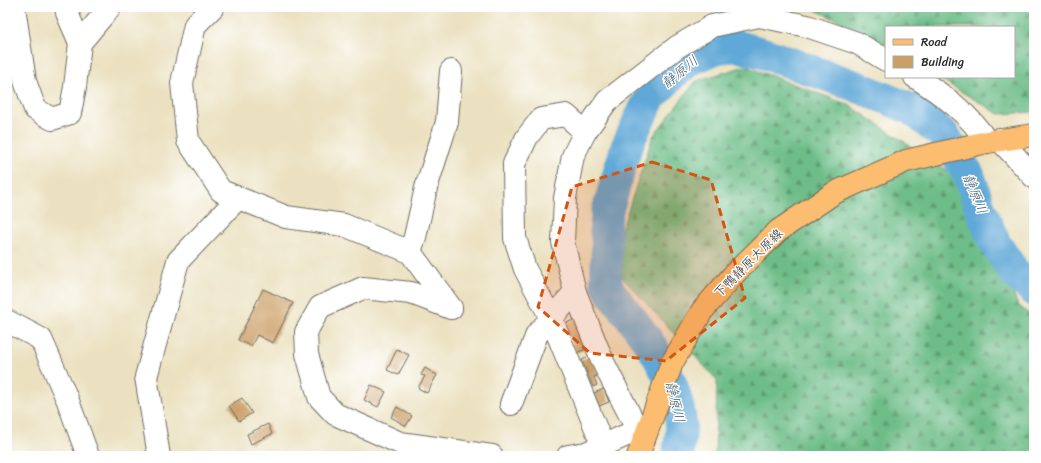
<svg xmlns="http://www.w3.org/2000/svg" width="1041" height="463" viewBox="0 0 1041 463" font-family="Sriracha,'Klee One',sans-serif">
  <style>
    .forest { fill: url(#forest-firs); stroke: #4c745a }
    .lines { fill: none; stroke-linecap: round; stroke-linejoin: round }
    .river { stroke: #61a8d7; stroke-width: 32 }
    .building { fill: #cb9f66 }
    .minor-casing { stroke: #6e6b5f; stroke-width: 24 }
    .major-casing { stroke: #6e6b5f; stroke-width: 24 }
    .minor { stroke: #fff; stroke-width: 22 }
    .major { stroke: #fcbd6f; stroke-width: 22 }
    .marked { fill: #d5540f; fill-opacity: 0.2; stroke: #d5540f; stroke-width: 3; stroke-dasharray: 8 5; stroke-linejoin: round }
    .labels { text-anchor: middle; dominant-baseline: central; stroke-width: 3; stroke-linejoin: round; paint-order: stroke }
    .street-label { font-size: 13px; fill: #2b2b2b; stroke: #fff }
    .water-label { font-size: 14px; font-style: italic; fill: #415d70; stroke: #fff }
  </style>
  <defs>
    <pattern id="forest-firs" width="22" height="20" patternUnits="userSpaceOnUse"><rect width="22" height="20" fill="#6ebd88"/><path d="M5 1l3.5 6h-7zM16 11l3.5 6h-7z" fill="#5b9a6f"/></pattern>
  </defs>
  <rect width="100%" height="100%" fill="#fff"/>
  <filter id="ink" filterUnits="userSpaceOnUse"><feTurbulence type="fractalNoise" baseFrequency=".025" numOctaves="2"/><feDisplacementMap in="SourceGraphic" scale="8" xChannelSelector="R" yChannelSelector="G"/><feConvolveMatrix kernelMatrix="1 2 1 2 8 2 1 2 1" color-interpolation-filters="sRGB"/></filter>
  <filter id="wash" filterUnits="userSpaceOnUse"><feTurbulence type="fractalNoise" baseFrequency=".012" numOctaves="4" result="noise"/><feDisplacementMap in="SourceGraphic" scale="16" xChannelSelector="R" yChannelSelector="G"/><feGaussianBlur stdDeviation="0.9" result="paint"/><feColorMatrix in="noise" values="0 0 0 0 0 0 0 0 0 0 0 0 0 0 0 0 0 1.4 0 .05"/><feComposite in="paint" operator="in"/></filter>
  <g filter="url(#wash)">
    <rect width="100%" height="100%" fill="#ebe1c0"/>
    <!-- forest -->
    <g class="forest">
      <polygon points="809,7 1034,7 1034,112 999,114 937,77 1014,77 1014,27 886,27 886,47 856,29"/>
      <polygon points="745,66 849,105 966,183 1018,305 1034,318 1034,456 715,456 717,380 622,277 618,240 653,136 696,81"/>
    </g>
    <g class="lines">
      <!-- river -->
      <path class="river" d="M 678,456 C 679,446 682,433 681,423 C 676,372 642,331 611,293 L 606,282 L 607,242 L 605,227 L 607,212 L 626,148 L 638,122 L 650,98 L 673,74 L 692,59 L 717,48 L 737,46 L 766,54 L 858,87 L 911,109 L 944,135 L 969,175 L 981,211 L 995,243 L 1015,273 L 1034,291"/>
    </g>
    <g id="blocks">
      <!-- building -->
      <g class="building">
        <polygon points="263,289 293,303 273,343 257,335 251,346 238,340"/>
        <polygon points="576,319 589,348 576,353 564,324"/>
        <polygon points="397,349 409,355 398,375 387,370"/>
        <polygon points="591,356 599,375 594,377 597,385 593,387 582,360"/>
        <polygon points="425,368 437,375 427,393 418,388 425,376 421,375"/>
        <polygon points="371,385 386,392 378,407 364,400"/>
        <polygon points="604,389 609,402 599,406 594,393"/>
        <polygon points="242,398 252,413 239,421 229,406"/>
        <polygon points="397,407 412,416 406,426 391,417"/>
        <polygon points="268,424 272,434 251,444 247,434"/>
      </g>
    </g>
  </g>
  <g filter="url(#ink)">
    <use href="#blocks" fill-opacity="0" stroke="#6e6b5f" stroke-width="1"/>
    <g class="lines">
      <defs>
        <g id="minor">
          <polyline points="14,7 25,81 35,109 52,119 70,113 75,87 80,43 110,7"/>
          <polyline points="67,7 67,13 80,43"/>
          <polyline points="213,7 195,25 182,83 188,141 221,191 286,217 344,225 410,252 451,308"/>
          <path d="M 915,77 C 942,94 970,114 987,142"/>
          <polyline points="585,132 566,115 541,119 527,137 514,164 515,238 525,269 551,318 603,446"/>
          <polyline points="999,139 1034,177"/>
          <polyline points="410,252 415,237 426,188 447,122 451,71"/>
          <polyline points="451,308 411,293 363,288 320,307 306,332 307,354 319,397 335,414 400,443 492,456"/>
          <polyline points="7,321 41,339 68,401 88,456"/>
          <polyline points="511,404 537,334 575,292"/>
          <polyline points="643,441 603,362 575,292 563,242 565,198 573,156 585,132 607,101 677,47 712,26 759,16 807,26 857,43 886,60"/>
          <polyline points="159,456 146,377 178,261 238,198"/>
          <polyline points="568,456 586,453 638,430"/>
        </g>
        <polyline id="major" points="638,456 672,363 702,311 736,272 778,231 834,193 906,161 987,142 1034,135"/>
      </defs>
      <!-- minor casing -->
      <use href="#minor" class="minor-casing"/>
      <!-- major casing -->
      <use href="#major" class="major-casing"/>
      <!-- minor -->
      <use href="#minor" class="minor"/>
      <!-- major -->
      <use href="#major" class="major"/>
    </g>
  </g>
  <!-- marked area -->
  <path class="marked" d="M 652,162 L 711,180 L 745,298 L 666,361 L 590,353 L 538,307 L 572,187 Z"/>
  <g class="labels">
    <!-- street labels -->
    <g class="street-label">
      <text transform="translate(748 263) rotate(-45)">下鴨静原大原線</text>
    </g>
    <!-- water labels -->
    <g class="water-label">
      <text transform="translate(680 72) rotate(-39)">静原川</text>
      <text transform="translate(975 194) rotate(68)">静原川</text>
      <text transform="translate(675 402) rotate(77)">静原川</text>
    </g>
  </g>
  <!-- margin -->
  <rect width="1041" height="463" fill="none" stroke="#fff" stroke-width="24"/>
  <!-- legend -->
  <rect x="885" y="26" width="130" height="52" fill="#ffffff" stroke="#aaaaaa"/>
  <rect x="893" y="39" width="20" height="6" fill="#fcbd6f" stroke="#aaaaaa"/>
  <text x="921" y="46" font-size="12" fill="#2b2b2b">Road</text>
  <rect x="893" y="56" width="20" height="12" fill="#cb9f66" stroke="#aaaaaa"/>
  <text x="921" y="66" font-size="12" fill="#2b2b2b">Building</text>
</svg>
